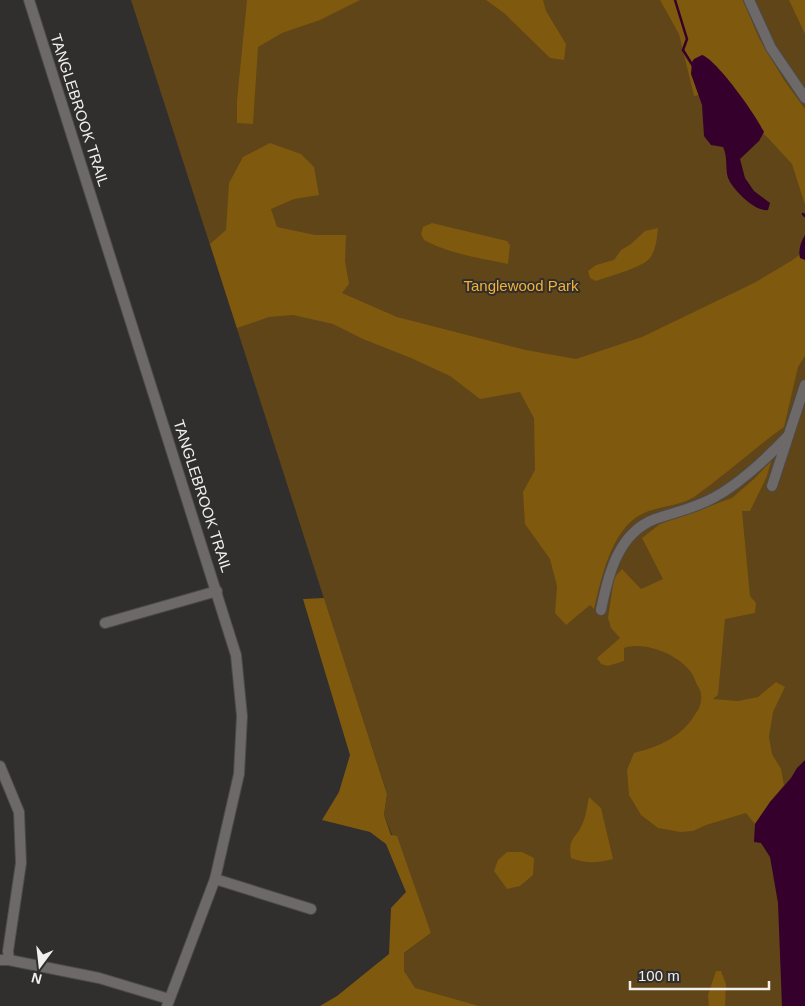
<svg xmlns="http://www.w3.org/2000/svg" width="805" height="1006" viewBox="0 0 805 1006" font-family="Arial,sans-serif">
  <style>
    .green { fill: #5f4517 }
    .forest { fill: #7f590d }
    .water { fill: #35012c }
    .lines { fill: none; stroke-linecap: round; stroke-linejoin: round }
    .stream { stroke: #35012c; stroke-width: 2.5 }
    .street-casing { stroke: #4d4a4a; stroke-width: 12 }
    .street { stroke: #6c6968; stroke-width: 10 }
    .labels { text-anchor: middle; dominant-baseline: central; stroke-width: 4; stroke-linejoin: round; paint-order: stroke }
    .street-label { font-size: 15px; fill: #f2f0ef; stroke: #312e2e }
    .park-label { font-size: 15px; fill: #f3b133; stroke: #312e2e }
  </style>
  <rect width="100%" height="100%" fill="#312e2e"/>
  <!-- green -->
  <polygon class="green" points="131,0 805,0 805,1006 334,1006 431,933 384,815 387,794"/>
  <!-- forest -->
  <g class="forest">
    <polygon points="247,0 360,0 320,20 282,33 258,47 253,124 237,123 237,100"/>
    <polygon points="486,0 543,0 546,11 566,44 564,60 550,58 504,13"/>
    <polygon points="660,0 743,0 759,38 784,80 805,109 805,205 792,164 768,138 717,91 694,96 679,34"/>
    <polygon points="789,0 805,0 805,34"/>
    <path d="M 270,143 L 301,154 L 314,167 L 319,195 L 294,199 L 271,209 L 277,227 L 315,235 L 346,235 L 345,261 L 349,284 L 342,293 L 397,317 L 526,350 L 576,359 L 642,337 L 754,283 L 791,261 L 805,251 L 805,356 L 798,367 L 784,427 C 753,449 725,475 694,497 C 678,507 656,506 640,515 C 611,531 601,579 594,609 L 590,605 L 566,625 L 555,613 L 557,586 L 550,559 L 525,524 L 523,492 L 535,470 L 534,418 L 520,392 L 480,399 L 450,376 L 411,358 L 363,339 L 333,324 L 293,315 L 269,317 L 237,328 L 210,244 L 226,230 L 229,183 L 243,157 Z"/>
    <path d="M 432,223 L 507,241 L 510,245 L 508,264 C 479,258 450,254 424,240 L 421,234 L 423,227 Z"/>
    <path d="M 658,228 C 657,238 656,250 650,258 C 642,268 609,276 596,281 L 590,278 L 588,271 L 596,265 L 614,260 L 621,250 L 631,244 L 645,231 Z"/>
    <path d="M 771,461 L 767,476 L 750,511 L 742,511 L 750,596 L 756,603 L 755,613 L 725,619 L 718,695 L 713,699 L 738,701 L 758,697 L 776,682 L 785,687 L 773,712 L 769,737 L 772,754 L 781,769 L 784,785 L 770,802 L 755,824 L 746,813 L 706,825 L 693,831 L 680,832 L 658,828 L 641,815 L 629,795 L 627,770 L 634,753 C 658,747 680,738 694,716 C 699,709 702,704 701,695 C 701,691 699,688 697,685 C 695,680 693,674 690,671 C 677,654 644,641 624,648 L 624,661 L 608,666 L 601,664 L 597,658 L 620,638 L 611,628 L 608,618 L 614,578 L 622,569 L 641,589 L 663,579 L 642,538 L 660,524 L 732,498 L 754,479 Z"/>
    <polygon points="324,598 387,794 384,815 391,835 397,836 431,933 404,953 404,971 415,988 479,1006 320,1006 337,996 389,954 391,908 406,892 386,844 370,832 322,820 339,792 350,755 303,599"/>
    <path d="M 589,797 L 601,808 L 613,859 C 597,863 587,864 571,858 C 568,837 575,840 582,825 C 586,817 587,806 589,797 Z"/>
    <polygon points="507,852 522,852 534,858 533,875 520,886 507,889 494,871 498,860"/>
    <polygon points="716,971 721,971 726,984 725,1006 709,1006 708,995"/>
  </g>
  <!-- water -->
  <g class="water">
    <path d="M 702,55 C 717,60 755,114 763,130 L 764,132 L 759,141 L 740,159 L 745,178 L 754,191 L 770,203 L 768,210 C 755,212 733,190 728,178 C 725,168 728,157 723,147 L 711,145 L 704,136 L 702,105 L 691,74 L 692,62 L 694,59 Z"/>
    <path d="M 805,235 L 805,260 L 800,258 C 798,249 801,242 805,235 Z"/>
    <polygon points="805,760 805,1006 782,1006 778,903 770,857 761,843 754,842 755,824 770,802 791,778 797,768"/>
  </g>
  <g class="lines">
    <!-- stream -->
    <g class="stream">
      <polyline points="675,0 687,39 683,50 693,66"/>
      <polyline points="803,214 805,216"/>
    </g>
    <defs>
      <g id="street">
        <polyline points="29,0 236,655 242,716 239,774 215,879 167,1006"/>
        <polyline points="749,0 771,48 805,98"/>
        <polyline points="772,486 805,385"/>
        <path d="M 601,610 C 608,575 618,533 655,519 C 675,512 696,508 715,497 C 742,482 767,458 788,436"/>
        <polyline points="105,623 217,591"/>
        <polyline points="0,766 19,812 21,863 8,951 9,960"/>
        <polyline points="215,879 311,909"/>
        <polyline points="0,960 9,960 99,978 169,999"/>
      </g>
    </defs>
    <!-- street casing -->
    <use href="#street" class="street-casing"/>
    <!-- street -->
    <use href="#street" class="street"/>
  </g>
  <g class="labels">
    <!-- street labels -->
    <g class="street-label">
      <text transform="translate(80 110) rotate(72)">TANGLEBROOK TRAIL</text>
      <text transform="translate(203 496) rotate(72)">TANGLEBROOK TRAIL</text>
    </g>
    <!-- park labels -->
    <g class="park-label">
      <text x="521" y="285">Tanglewood Park</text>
    </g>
  </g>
  <!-- north arrow -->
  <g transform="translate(40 966) rotate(195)" stroke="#312e2e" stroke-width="4" paint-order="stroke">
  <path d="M0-4L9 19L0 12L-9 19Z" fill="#f2f0ef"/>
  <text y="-8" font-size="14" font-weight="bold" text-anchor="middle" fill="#f2f0ef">N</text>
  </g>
  <!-- scale -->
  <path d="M630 981v8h139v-8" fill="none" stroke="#f2f0ef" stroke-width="2.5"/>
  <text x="638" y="981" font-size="15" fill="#f2f0ef" stroke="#312e2e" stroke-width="4" paint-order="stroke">100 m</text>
</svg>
